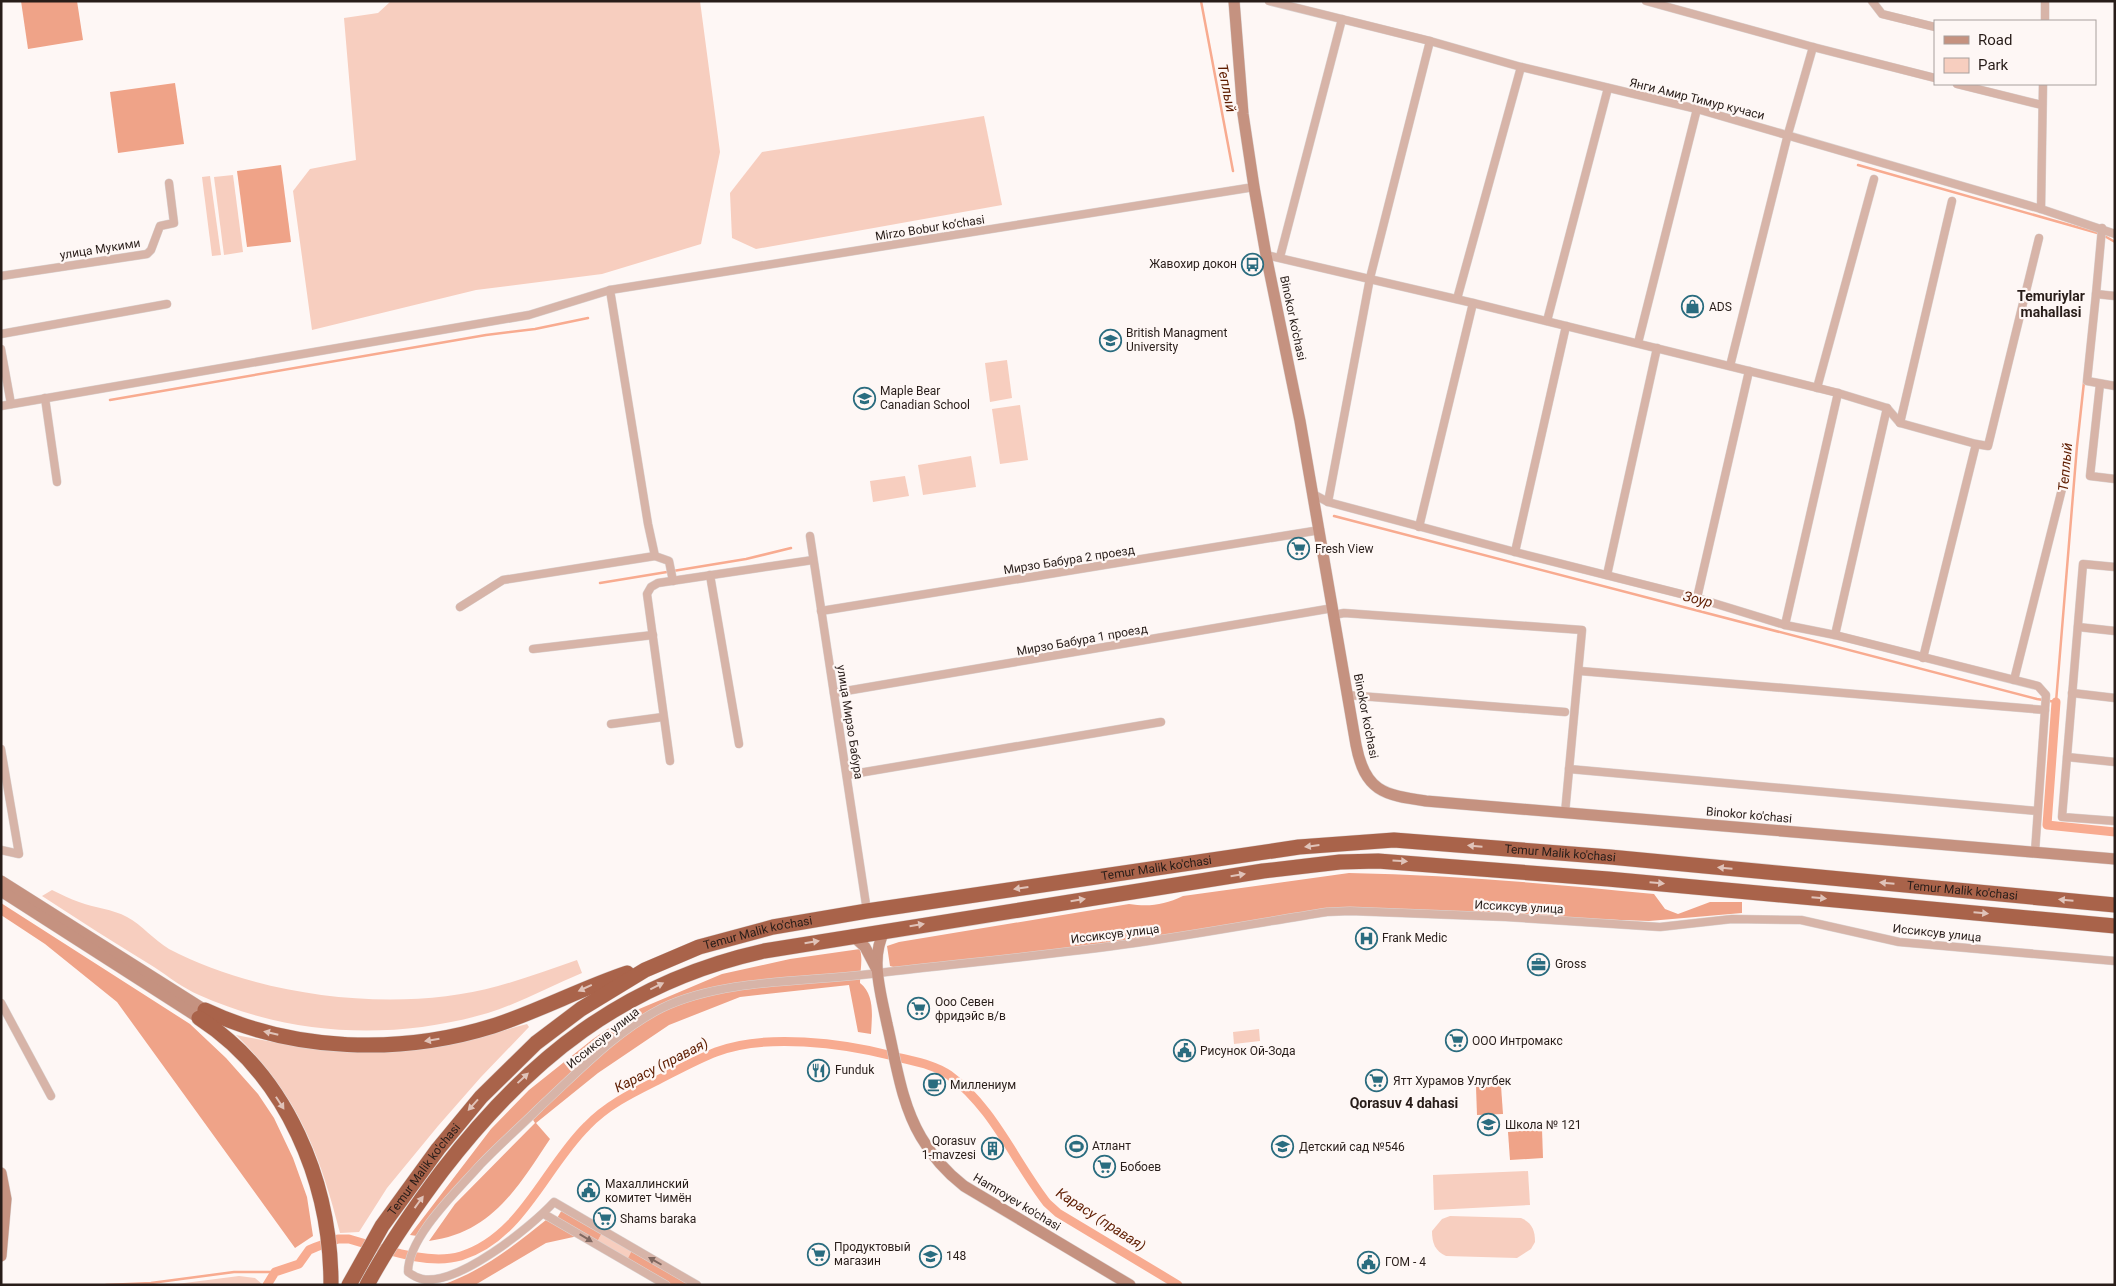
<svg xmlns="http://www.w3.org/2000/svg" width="2116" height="1286" viewBox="0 0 2116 1286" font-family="Roboto,sans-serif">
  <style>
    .green { fill: #f7cebf }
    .forest { fill: #efa388 }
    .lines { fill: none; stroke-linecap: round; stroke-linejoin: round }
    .stream { stroke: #f8ab90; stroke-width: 2.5 }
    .canal { stroke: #f8ab90; stroke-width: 9 }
    .street-casing { stroke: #dcd4d2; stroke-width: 9 }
    .secondary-casing { stroke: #dcd4d2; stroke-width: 12 }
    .highway-casing { stroke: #dcd4d2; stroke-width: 16 }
    .street { stroke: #d7b4a8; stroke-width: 8 }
    .secondary { stroke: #c59280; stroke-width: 11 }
    .highway { stroke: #a9634a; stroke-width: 15 }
    .oneway { fill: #e0c3b9 }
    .oneway2 { fill: #806860 }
    .labels { text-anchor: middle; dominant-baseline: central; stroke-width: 4.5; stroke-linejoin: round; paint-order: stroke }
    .street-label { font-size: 12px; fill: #281d19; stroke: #fef7f5 }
    .poi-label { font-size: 12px; fill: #281d19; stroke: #fef7f5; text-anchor: start }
    .water-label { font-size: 14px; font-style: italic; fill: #5f1d01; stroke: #fef7f5 }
    .neighbourhood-label { font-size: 14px; font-weight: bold; fill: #281d19; stroke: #fef7f5 }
  </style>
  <rect width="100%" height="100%" fill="#fef7f5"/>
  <!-- green -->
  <g class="green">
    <polygon points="391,1 700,1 720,152 701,244 602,274 476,290 312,330 293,191 310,169 356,160 344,18 378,13"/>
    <polygon points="984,116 1002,205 756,249 732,238 730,193 762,152"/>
    <polygon points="233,175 243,252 224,255 214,177"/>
    <polygon points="210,176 221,255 212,256 202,177"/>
    <polygon points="1007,360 1012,398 990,402 985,363"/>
    <polygon points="1020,405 1028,460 1000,464 992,409"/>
    <polygon points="971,456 976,487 923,495 918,465"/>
    <polygon points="905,476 909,496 873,502 870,481"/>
    <path d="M 52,890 C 61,894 70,899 79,902 C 94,908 113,909 127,917 C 142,925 154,940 169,949 C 261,997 397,1014 498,986 C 524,979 551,969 577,960 L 582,973 C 551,986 520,1003 488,1013 C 392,1041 291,1036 199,995 C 183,988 169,977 154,967 C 116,944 79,920 42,896 Z"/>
    <path d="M 527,1024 L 529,1027 L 481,1077 L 438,1126 L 387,1188 L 359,1232 L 340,1233 C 319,1151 297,1095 236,1035 C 306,1049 377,1059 449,1045 C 475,1039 501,1031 527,1024 Z"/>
    <polygon points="1259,1029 1260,1041 1234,1044 1233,1032"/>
    <polygon points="1528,1171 1530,1205 1434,1210 1433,1175"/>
    <path d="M 1450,1216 L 1521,1218 C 1532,1223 1535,1230 1535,1242 L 1531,1249 L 1517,1258 L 1446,1256 C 1435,1251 1432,1243 1432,1231 L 1442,1219 Z"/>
    <polygon points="603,1231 633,1248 626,1262 596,1244"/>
    <polygon points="239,1276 255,1278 262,1284 169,1285"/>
  </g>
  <!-- forest -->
  <g class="forest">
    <polygon points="21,1 77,1 83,40 28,49"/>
    <polygon points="175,83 184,144 118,153 110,92"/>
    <polygon points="281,165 291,242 247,247 237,171"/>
    <path d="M 1349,873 C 1451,875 1553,884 1654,894 L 1665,909 L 1678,914 L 1710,902 L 1742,902 L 1742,913 L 1649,921 L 1350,911 L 1135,943 L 903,970 L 890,966 L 887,946 L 899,942 L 1129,904 C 1149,907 1164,905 1183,896 Z"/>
    <polygon points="1,903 190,1024 226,1058 258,1094 274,1118 293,1158 307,1197 313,1236 295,1248 117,1002 45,944 1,915"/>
    <path d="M 860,949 C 863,961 860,970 860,983 C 875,995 872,1016 871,1034 L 858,1032 L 849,985 L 740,997 L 669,1025 L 598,1073 L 536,1123 L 550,1139 C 518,1187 492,1233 429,1241 L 455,1204 L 535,1123 L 530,1115 L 485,1154 L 450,1192 L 417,1236 L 410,1235 L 491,1129 L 529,1090 L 593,1039 L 632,1012 L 722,974 L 790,959 Z"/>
    <polygon points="1501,1086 1503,1114 1477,1115 1476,1087"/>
    <polygon points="1542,1129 1543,1158 1510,1160 1508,1132"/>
    <polygon points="563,1208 603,1231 596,1244 556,1220"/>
    <path d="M 546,1220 L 578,1236 L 546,1243 L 475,1285 L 442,1285 C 482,1271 514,1246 546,1220 Z"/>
    <polygon points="633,1248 697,1285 666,1285 626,1262"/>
  </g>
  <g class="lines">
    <!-- stream -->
    <g class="stream">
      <polyline points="1201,1 1233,171"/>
      <polyline points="1858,165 2101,234 2115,242"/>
      <polyline points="110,400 486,335 535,329 588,318"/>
      <polyline points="1334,516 2037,699 2056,702 2077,446 2084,382"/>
      <polyline points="600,583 746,559 791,548"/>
      <polyline points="106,1285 151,1283 234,1272 275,1272"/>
    </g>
    <!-- canal -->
    <g class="canal">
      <polyline points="2056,702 2047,825 2115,832"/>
      <path d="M 267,1285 L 275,1272 L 299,1264 L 309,1250 L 316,1247 L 338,1239 L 349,1239 C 382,1248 427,1266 461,1256 C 522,1237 545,1167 587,1126 C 606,1106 630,1094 654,1082 C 674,1072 695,1060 716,1052 C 765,1033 843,1043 893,1056 C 911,1061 934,1064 949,1075 C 993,1107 1015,1162 1047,1203 L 1058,1213 L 1178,1285"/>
    </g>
    <defs>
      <g id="street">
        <polyline points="1269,1 1430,41 1521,67 1697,109 2041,209 2115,234"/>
        <polyline points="1646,1 1813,47 1935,78"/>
        <polyline points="1872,1 1882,14 1935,27"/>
        <polyline points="2045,21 2045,1"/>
        <polyline points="1957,84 2042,105"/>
        <polyline points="2041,209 2043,84"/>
        <polyline points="2102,228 2096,294 2115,296"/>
        <polyline points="1266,255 1473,303 1838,393 1887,408 1900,423 1976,444"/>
        <polyline points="1280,257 1342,19"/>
        <polyline points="1,276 147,254 151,250 160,226 174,223 169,183"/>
        <polyline points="610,290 648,524 655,556 669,561 673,581"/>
        <polyline points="2096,294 2087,381 2115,386"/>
        <polyline points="1457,299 1521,67"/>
        <polyline points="1547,321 1608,88"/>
        <polyline points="1,334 167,304"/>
        <polyline points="1638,343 1697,109"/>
        <polyline points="1,349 11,404"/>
        <polyline points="1730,366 1788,134 1813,47"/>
        <polyline points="2100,384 2090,476 2115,479"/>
        <polyline points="1817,388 1874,179"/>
        <polyline points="45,398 57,482"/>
        <polyline points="1,406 529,315 610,290 1254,187"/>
        <polyline points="1900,423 1952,201"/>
        <polyline points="1313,494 1328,502 1515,552 1697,598 1785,625 1835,635 2038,686 2046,695 2035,852"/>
        <polyline points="1328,502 1370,278 1430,41"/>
        <polyline points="1419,527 1473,303"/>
        <polyline points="810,536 867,911"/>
        <polyline points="1515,552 1566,326"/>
        <polyline points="2115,567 2083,564 2062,817 2115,821"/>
        <polyline points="710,575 739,744"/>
        <polyline points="1607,575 1657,348"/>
        <polyline points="1697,598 1749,371"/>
        <polyline points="460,607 503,580 655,556"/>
        <polyline points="821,611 1320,530"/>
        <polyline points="1334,615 1344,613 1582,630 1565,813"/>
        <polyline points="1785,625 1838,393"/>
        <polyline points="2078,627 2115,631"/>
        <polyline points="1835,635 1887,408"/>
        <polyline points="533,649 653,635"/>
        <polyline points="1923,658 1976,444 1988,446 2039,238"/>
        <polyline points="1580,671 2045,710"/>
        <polyline points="2014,680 2064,481"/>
        <polyline points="834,693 1333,608"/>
        <polyline points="2072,693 2115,698"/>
        <polyline points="1347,695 1565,712"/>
        <polyline points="611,724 663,717"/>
        <polyline points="1,749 19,854 1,850"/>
        <polyline points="2067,757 2115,762"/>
        <polyline points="670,761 647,594 651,587 658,583 813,560"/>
        <polyline points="1569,769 2037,811"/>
        <polyline points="847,775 1161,722"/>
        <polyline points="1,1003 51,1096"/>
        <polyline points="544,1214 666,1285"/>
        <path d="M 697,1285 L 554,1202 C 531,1227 458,1286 422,1279 C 417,1278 412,1275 408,1272 C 408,1237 457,1191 480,1165 C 499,1145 520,1127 540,1107 C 578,1072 616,1031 662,1008 C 724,978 812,982 879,973 C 964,963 1050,955 1135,943 C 1199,934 1263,922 1327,912 L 1350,911 L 1506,917 L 1660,927 L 1732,919 L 1801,920 L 1899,942 L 2115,961"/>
      </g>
      <g id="secondary">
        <path d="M 1234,1 L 1243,114 L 1254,187 L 1266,255 L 1300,421 L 1356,745 C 1365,791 1383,795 1426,801 L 2115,859"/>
        <polyline points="1,881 205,1010"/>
        <polyline points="1,891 199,1018"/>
        <path d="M 885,930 C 879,941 877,952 877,963 C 877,983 883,1004 887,1024 C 896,1062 901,1103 921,1137 C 932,1156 946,1172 964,1186 L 1130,1285"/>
        <polyline points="852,935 865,947 876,968"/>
        <polyline points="1,1173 6,1199 1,1256"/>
      </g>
      <g id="highway">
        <path d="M 205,1010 C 294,1052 400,1055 493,1026 C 539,1011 582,988 627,973"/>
        <path d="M 199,1018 C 287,1075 331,1182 331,1285"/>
        <path id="s1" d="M 349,1285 L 382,1226 L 438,1149 L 481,1097 L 536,1043 L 581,1009 L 645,970 L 699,947 L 773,927 L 867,911 L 1299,847 L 1394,840 L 1610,857 L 2115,905"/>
        <path d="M 367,1285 C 389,1244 415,1207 442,1171 C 528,1059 624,982 764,951 L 1263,871 L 1340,862 L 1378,861 L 1608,879 L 2115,926"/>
      </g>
    </defs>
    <!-- street casing -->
    <use href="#street" class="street-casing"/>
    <!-- secondary casing -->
    <use href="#secondary" class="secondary-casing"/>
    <!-- highway casing -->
    <use href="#highway" class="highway-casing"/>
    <!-- street -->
    <use href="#street" class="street"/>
    <!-- secondary -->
    <use href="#secondary" class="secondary"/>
    <!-- highway -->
    <use href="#highway" class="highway"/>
  </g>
  <!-- one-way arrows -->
  <defs><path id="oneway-solid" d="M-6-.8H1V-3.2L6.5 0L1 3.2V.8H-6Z" transform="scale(1.25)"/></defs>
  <g class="oneway">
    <use href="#oneway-solid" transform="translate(1312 846) rotate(173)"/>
    <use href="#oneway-solid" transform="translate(1475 846) rotate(-175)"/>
    <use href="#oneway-solid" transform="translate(1400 861) rotate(3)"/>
    <use href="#oneway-solid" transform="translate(1725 868) rotate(-175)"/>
    <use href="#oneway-solid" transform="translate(1238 875) rotate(-9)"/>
    <use href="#oneway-solid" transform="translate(1657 883) rotate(5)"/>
    <use href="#oneway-solid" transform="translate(1887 883) rotate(-175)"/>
    <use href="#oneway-solid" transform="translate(1021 888) rotate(172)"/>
    <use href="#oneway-solid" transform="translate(1819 898) rotate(5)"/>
    <use href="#oneway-solid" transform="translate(1078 900) rotate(-9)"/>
    <use href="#oneway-solid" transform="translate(2066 900) rotate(-175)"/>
    <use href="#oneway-solid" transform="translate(1981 913) rotate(5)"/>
    <use href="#oneway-solid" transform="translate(917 925) rotate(-9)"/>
    <use href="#oneway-solid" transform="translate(812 942) rotate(-9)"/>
    <use href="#oneway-solid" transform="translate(657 986) rotate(-26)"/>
    <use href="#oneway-solid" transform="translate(585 988) rotate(155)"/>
    <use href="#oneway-solid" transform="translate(271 1033) rotate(-167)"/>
    <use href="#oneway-solid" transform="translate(432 1040) rotate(171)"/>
    <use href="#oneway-solid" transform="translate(523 1078) rotate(-43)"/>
    <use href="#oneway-solid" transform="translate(280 1103) rotate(57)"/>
    <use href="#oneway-solid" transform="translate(473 1105) rotate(132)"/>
    <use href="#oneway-solid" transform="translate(419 1202) rotate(-54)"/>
  </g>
  <g class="oneway2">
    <use href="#oneway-solid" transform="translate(586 1238) rotate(31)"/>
    <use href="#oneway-solid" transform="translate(655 1261) rotate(-150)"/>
  </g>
  <!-- icons -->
  <defs>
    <symbol id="bus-ring" viewBox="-11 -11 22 22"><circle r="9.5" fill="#fef7f5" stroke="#2a6c7f" stroke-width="1.5"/><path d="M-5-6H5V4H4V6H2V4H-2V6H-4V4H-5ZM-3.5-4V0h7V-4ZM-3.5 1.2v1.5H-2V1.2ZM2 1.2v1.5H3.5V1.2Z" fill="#2a6c7f"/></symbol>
    <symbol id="shop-ring" viewBox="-11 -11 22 22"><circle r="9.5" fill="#fef7f5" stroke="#2a6c7f" stroke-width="1.5"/><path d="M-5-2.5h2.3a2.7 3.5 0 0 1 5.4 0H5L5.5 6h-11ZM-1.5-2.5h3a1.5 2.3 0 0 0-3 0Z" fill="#2a6c7f"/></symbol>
    <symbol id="university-ring" viewBox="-11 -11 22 22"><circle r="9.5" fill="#fef7f5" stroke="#2a6c7f" stroke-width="1.5"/><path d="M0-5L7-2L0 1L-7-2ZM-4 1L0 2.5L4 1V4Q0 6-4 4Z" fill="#2a6c7f"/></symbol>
    <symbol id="school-ring" viewBox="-11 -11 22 22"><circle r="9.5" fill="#fef7f5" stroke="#2a6c7f" stroke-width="1.5"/><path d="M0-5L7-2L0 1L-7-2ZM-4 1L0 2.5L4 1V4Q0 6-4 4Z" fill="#2a6c7f"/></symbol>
    <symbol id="supermarket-ring" viewBox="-11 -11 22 22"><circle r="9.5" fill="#fef7f5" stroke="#2a6c7f" stroke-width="1.5"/><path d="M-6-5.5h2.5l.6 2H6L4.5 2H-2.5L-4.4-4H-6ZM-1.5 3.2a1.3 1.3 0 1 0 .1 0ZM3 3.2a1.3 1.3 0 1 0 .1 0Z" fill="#2a6c7f"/></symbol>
    <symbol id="hospital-ring" viewBox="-11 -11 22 22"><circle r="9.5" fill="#fef7f5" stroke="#2a6c7f" stroke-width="1.5"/><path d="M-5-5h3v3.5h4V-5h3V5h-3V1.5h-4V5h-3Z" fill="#2a6c7f"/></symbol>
    <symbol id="office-ring" viewBox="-11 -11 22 22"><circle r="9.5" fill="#fef7f5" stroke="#2a6c7f" stroke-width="1.5"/><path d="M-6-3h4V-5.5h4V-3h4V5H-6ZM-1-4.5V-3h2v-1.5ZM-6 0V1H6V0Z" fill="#2a6c7f"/></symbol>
    <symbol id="civic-ring" viewBox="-11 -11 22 22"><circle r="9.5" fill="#fef7f5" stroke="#2a6c7f" stroke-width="1.5"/><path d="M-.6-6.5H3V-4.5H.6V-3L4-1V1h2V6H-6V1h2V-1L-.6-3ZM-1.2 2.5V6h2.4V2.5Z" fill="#2a6c7f"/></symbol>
    <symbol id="restaurant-ring" viewBox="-11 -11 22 22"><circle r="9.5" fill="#fef7f5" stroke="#2a6c7f" stroke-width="1.5"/><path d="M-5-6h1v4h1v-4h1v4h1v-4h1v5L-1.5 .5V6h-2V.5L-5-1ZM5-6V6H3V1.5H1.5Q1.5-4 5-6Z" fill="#2a6c7f"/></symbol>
    <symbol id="cafe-ring" viewBox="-11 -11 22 22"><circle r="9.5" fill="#fef7f5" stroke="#2a6c7f" stroke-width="1.5"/><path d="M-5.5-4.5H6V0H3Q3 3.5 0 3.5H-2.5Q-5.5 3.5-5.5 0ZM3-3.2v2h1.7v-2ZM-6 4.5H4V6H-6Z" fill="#2a6c7f"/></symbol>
    <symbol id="stadium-ring" viewBox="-11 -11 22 22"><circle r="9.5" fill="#fef7f5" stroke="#2a6c7f" stroke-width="1.5"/><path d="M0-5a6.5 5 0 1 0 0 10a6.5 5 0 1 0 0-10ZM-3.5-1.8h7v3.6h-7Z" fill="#2a6c7f"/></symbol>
    <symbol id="building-ring" viewBox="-11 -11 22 22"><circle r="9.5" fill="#fef7f5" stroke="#2a6c7f" stroke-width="1.5"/><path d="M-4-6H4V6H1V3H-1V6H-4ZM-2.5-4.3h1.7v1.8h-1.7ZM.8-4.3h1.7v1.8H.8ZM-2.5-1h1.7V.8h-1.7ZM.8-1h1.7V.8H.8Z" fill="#2a6c7f"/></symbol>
  </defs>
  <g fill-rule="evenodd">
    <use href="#bus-ring" x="1240" y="252" width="25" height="25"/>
    <use href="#shop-ring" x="1680" y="294" width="25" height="25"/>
    <use href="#university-ring" x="1098" y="328" width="25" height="25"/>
    <use href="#school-ring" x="852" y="386" width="25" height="25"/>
    <use href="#supermarket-ring" x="1286" y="536" width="25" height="25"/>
    <use href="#hospital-ring" x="1354" y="926" width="25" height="25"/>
    <use href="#office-ring" x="1526" y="952" width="25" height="25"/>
    <use href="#supermarket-ring" x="906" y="996" width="25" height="25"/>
    <use href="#supermarket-ring" x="1444" y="1028" width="25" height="25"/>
    <use href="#civic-ring" x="1172" y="1038" width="25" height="25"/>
    <use href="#restaurant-ring" x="806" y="1058" width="25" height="25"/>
    <use href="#supermarket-ring" x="1364" y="1068" width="25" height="25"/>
    <use href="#cafe-ring" x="922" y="1072" width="25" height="25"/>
    <use href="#school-ring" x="1476" y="1112" width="25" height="25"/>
    <use href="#stadium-ring" x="1064" y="1134" width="25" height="25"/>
    <use href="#school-ring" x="1270" y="1134" width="25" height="25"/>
    <use href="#building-ring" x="980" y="1136" width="25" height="25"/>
    <use href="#supermarket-ring" x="1092" y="1154" width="25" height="25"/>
    <use href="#civic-ring" x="576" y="1178" width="25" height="25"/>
    <use href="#supermarket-ring" x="592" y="1206" width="25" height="25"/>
    <use href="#supermarket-ring" x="806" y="1242" width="25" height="25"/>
    <use href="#school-ring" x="918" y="1244" width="25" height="25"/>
    <use href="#civic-ring" x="1356" y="1250" width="25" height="25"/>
  </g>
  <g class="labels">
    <!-- street labels -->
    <g class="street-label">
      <text transform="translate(1697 99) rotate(14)">Янги Амир Тимур кучаси</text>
      <text transform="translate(930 228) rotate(-9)">Mirzo Bobur ko‘chasi</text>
      <text transform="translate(100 249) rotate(-9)">улица Мукими</text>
      <text transform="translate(1293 318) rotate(78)">Binokor ko'chasi</text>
      <text transform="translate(1069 560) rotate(-9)">Мирзо Бабура 2 проезд</text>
      <text transform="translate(1082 640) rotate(-10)">Мирзо Бабура 1 проезд</text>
      <text transform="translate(1366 716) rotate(79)">Binokor ko'chasi</text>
      <text transform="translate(850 722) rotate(81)">улица Мирзо Бабура</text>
      <text transform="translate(1749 815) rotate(5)">Binokor ko'chasi</text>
      <text stroke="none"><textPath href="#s1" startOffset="1368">Temur Malik ko'chasi</textPath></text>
      <text stroke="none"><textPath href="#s1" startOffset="962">Temur Malik ko'chasi</textPath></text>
      <text stroke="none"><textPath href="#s1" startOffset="1772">Temur Malik ko'chasi</textPath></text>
      <text transform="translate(1519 907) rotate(3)">Иссиксув улица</text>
      <text stroke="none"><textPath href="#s1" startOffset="558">Temur Malik ko'chasi</textPath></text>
      <text transform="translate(1937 933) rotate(6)">Иссиксув улица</text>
      <text transform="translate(1115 934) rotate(-7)">Иссиксув улица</text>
      <text transform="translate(603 1038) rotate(-39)">Иссиксув улица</text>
      <text stroke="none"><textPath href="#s1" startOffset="138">Temur Malik ko'chasi</textPath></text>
      <text transform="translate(1017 1202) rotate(31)">Hamroyev ko'chasi</text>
    </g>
    <!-- poi labels -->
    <g class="poi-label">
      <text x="1237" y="264" text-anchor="end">Жавохир докон</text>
      <text x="1709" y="307">ADS</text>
      <text x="1126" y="333">British Managment<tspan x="1126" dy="14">University</tspan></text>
      <text x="880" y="391">Maple Bear<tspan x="880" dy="14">Canadian School</tspan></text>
      <text x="1315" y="549">Fresh View</text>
      <text x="1382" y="938">Frank Medic</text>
      <text x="1555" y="964">Gross</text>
      <text x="935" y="1002">Ооо Севен<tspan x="935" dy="14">фридэйс в/в</tspan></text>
      <text x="1472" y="1041">ООО Интромакс</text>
      <text x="1200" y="1051">Рисунок Ой-Зода</text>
      <text x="835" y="1070">Funduk</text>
      <text x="1393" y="1081">Ятт Хурамов Улугбек</text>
      <text x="950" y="1085">Миллениум</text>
      <text x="1505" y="1125">Школа № 121</text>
      <text x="976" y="1141" text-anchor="end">Qorasuv<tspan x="976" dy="14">1-mavzesi</tspan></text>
      <text x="1092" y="1146">Атлант</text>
      <text x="1299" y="1147">Детский сад №546</text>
      <text x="1120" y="1167">Бобоев</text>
      <text x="605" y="1184">Махаллинский<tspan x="605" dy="14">комитет Чимён</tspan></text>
      <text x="620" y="1219">Shams baraka</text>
      <text x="834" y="1247">Продуктовый<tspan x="834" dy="14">магазин</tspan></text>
      <text x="946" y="1256">148</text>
      <text x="1385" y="1262">ГОМ - 4</text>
    </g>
    <!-- water labels -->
    <g class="water-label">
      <text transform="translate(1227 88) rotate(79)">Теплый</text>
      <text transform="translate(2065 467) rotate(-85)">Теплый</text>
      <text transform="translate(1698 599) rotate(14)">Зоур</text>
      <text transform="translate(661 1065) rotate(-27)">Карасу (правая)</text>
      <text transform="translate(1101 1219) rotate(33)">Карасу (правая)</text>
    </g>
    <!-- neighbourhood labels -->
    <g class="neighbourhood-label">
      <text x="2051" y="296">Temuriylar<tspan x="2051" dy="16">mahallasi</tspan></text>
      <text x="1404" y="1103">Qorasuv 4 dahasi</text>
    </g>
  </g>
  <!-- border -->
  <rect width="2116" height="1286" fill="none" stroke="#281d19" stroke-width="5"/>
  <!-- legend -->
  <rect x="1934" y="20" width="162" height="65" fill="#fef7f5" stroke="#a8a09d"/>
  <rect x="1944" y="36" width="25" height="8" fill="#c59280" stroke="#a8a09d"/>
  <text x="1978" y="45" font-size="15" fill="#281d19">Road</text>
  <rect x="1944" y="58" width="25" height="15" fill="#f7cebf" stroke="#a8a09d"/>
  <text x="1978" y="70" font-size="15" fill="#281d19">Park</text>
</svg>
